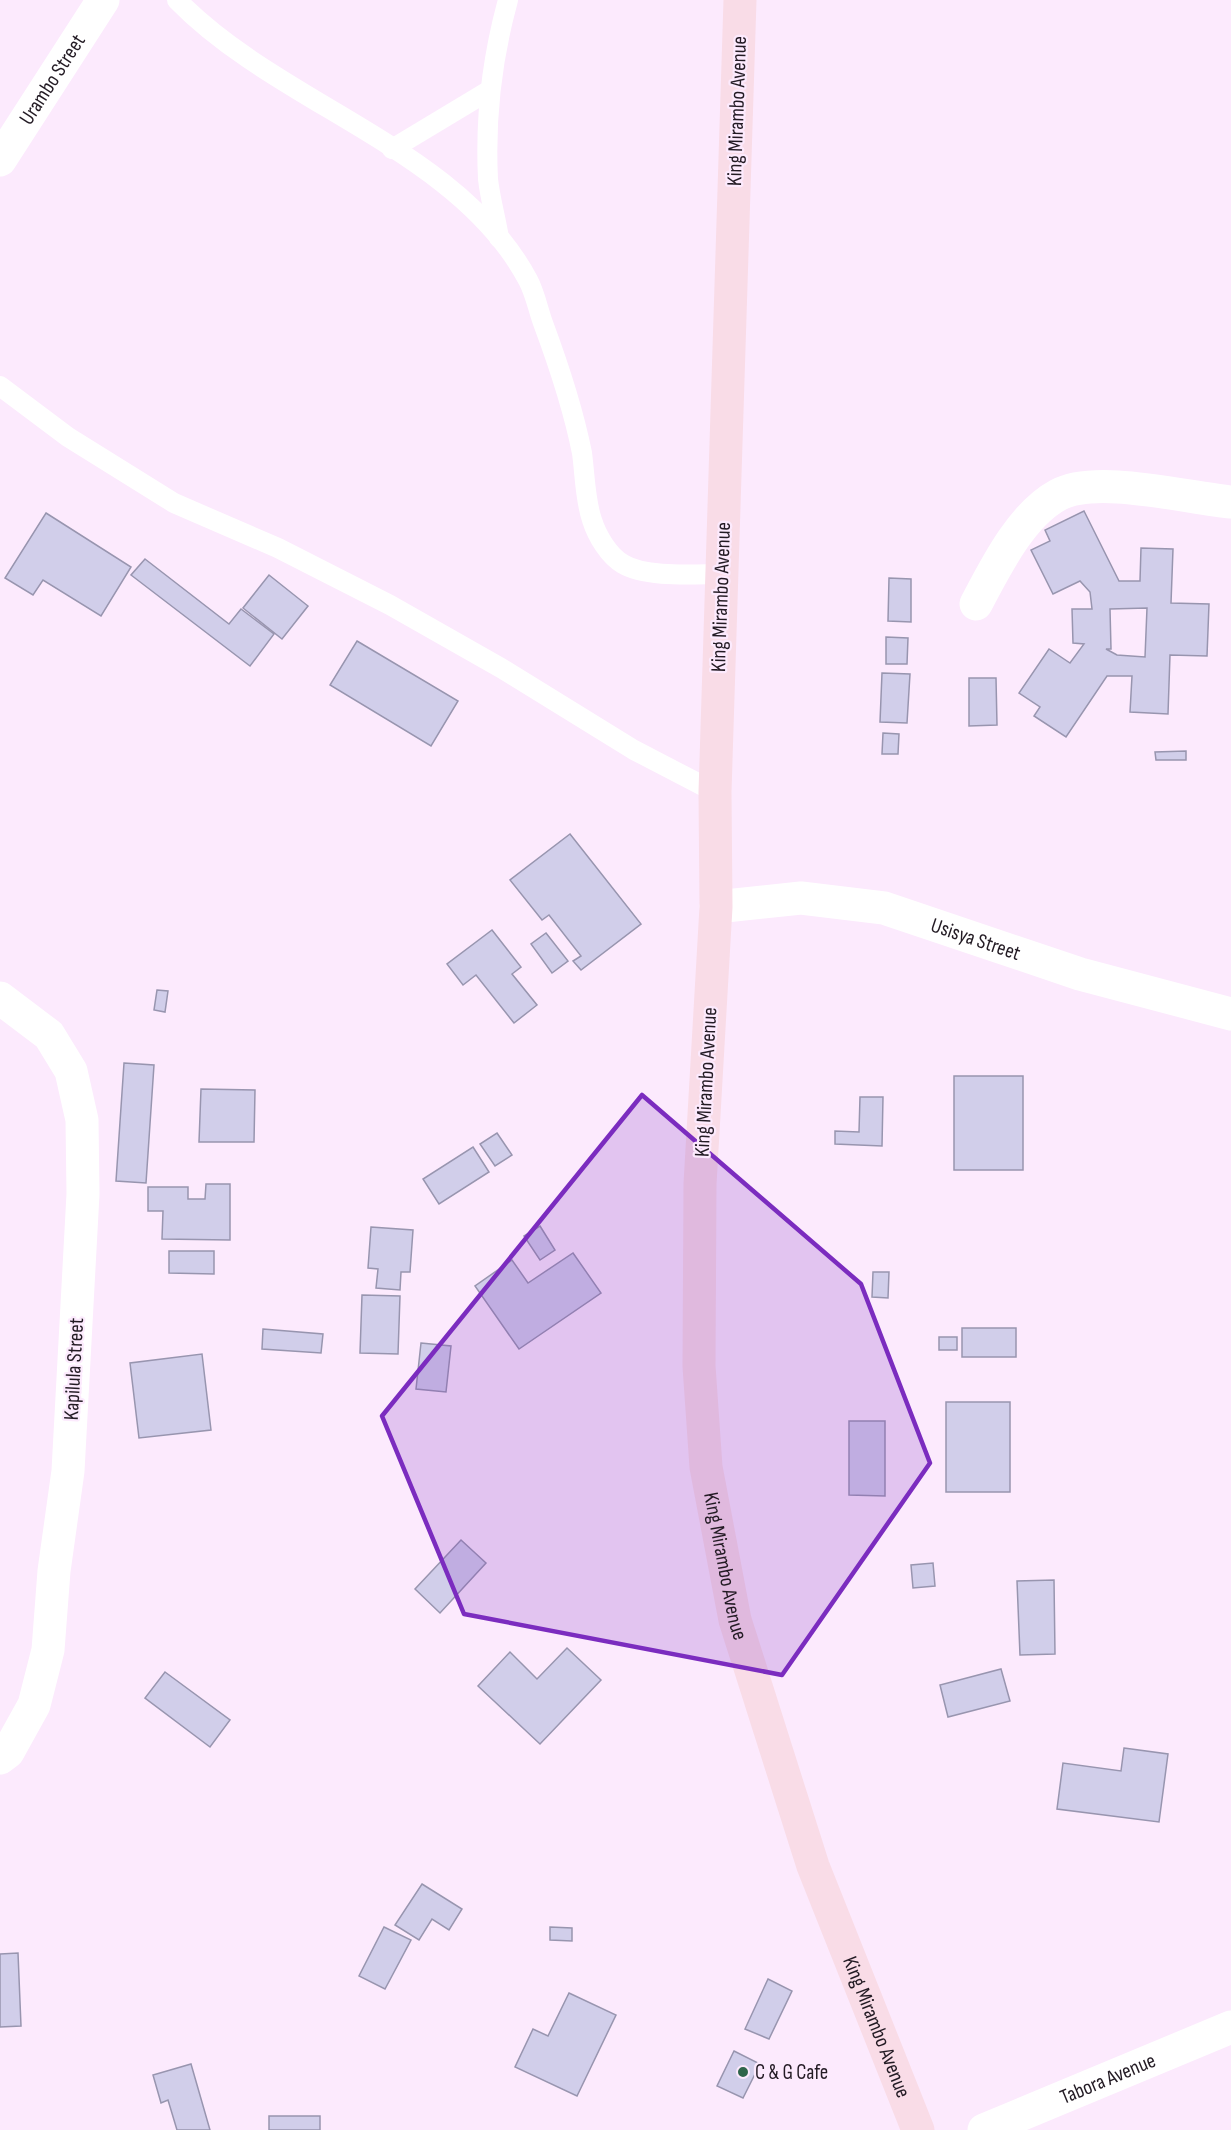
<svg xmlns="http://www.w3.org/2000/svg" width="1231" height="2130" viewBox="0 0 1231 2130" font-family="'Sofia Sans Condensed',sans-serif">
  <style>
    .building { fill: #d1ceea; stroke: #9895af; stroke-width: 1.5; fill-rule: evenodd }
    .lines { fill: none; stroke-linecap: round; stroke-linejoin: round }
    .service { stroke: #fff; stroke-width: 20 }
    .minor { stroke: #fff; stroke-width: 33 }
    .secondary { stroke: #f9dce7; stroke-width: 33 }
    .marked { fill: #7b2cbf; fill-opacity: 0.2; stroke: #7b2cbf; stroke-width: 4.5; stroke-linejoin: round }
    .poi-dot { fill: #2f654a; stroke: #fceafd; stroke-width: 2 }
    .labels { text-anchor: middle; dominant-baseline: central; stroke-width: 4.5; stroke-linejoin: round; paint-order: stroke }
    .street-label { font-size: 21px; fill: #231b24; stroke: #fceafd }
    .poi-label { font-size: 21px; fill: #231b24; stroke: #fceafd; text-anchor: start }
  </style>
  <rect width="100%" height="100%" fill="#fceafd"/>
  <!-- building -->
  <g class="building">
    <path d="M 1084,511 L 1119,581 L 1140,581 L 1141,548 L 1173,549 L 1171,603 L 1209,604 L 1207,656 L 1170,655 L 1168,714 L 1130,712 L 1132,676 L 1107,676 L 1066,737 L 1034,716 L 1040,707 L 1019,693 L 1049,649 L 1070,663 L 1084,644 L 1073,643 L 1072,609 L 1092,609 L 1090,592 L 1080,581 L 1053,594 L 1031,550 L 1050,541 L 1045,530 ZM 1147,608 L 1145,657 L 1117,655 L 1106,649 L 1111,649 L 1110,609 Z"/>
    <polygon points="46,513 131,567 101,616 43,580 33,595 5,578"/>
    <polygon points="145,559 229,624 241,609 274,634 250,666 131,575"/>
    <polygon points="269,575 308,606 282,639 243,608"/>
    <polygon points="889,578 911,579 911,622 888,621"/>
    <polygon points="886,637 908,638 907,664 886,664"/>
    <polygon points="357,641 458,701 431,746 330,685"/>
    <polygon points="882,673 910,674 907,723 880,722"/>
    <polygon points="969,678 996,678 997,725 969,726"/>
    <polygon points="883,733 899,734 898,754 882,754"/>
    <polygon points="1186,751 1186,760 1156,760 1155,752"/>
    <polygon points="570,834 641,924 581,970 573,961 581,956 549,915 542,920 510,880"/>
    <polygon points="492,930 521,967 512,974 537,1005 514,1023 476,975 463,985 447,964"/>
    <polygon points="546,933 568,961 552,973 531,944"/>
    <polygon points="157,990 168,991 165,1012 154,1010"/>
    <polygon points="124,1063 154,1065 146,1183 116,1181"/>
    <rect x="954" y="1076" width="69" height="94"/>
    <polygon points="201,1089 255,1090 254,1142 199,1142"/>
    <polygon points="860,1097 883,1097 882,1146 835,1144 835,1131 859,1132"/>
    <polygon points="497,1133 512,1155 495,1166 480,1144"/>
    <polygon points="473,1147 489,1172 439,1204 423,1179"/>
    <polygon points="206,1184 230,1184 230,1240 162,1239 163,1211 148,1211 148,1187 188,1187 188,1199 205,1199"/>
    <polygon points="540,1226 555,1250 540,1260 524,1236"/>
    <polygon points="371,1227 413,1230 410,1272 401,1272 400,1290 376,1288 378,1269 368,1268"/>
    <polygon points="169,1251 214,1251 214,1274 169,1273"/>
    <polygon points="573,1253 601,1293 519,1349 475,1286 512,1260 528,1283"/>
    <polygon points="873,1272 889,1272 888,1298 872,1297"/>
    <polygon points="362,1295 400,1296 398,1354 360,1353"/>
    <rect x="962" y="1328" width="54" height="29"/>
    <polygon points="263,1329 323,1334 321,1353 262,1349"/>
    <rect x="939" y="1337" width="18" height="13"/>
    <polygon points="421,1343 451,1346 446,1392 416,1389"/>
    <polygon points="202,1354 211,1430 139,1438 130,1363"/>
    <rect x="946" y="1402" width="64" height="90"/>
    <polygon points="849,1421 885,1421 885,1496 849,1495"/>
    <polygon points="461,1540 486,1563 440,1613 415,1589"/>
    <polygon points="933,1563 935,1586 913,1588 911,1565"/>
    <polygon points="1054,1580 1055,1654 1020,1655 1017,1581"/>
    <polygon points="567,1648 601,1680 540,1744 478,1686 510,1652 537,1679"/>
    <polygon points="1001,1669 1010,1701 948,1717 940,1685"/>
    <polygon points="165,1672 230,1720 210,1747 145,1698"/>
    <polygon points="1124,1748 1168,1754 1159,1822 1057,1809 1063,1763 1121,1771"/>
    <polygon points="422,1884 462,1909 449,1930 432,1919 419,1940 395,1925"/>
    <polygon points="384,1927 411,1940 385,1989 359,1976"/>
    <polygon points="550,1927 572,1928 572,1941 550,1940"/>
    <polygon points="18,1953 21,2026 0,2027 0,1954"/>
    <polygon points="768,1979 792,1991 769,2039 745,2029"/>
    <polygon points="569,1993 616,2015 577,2096 515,2067 533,2029 548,2036"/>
    <polygon points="734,2051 760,2064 743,2098 717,2086"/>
    <polygon points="191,2064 210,2130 177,2130 168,2100 161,2103 153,2075"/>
    <rect x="269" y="2116" width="51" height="14"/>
  </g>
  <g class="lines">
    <!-- service -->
    <g class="service">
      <path d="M 177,0 C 279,105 458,148 528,280 C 535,293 538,309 543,323 C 559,366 573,408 582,453 C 585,475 585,500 592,520 C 597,536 609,556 623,564 C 646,578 695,574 721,574"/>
      <polyline points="392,149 490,90"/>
      <path d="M 499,238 C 496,219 490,198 488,179 C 485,118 492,58 508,0"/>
      <polyline points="0,386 68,437 174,503 278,548 390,605 501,668 634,750 715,792"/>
    </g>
    <!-- minor -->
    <g class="minor">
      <path id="s1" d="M 0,160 L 103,0"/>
      <path d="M 976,604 C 995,568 1021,515 1058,495 C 1096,474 1187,498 1231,502"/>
      <path id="s2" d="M 716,907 L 801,898 L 884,908 L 1080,974 L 1231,1014"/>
      <polyline points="0,998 49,1035 71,1071 82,1120 83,1194 68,1471 54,1571 48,1650 34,1705 8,1752 0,1758"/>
      <path id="s3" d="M 984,2130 L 1231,2027"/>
    </g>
    <!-- secondary -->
    <path class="secondary" id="s4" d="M 740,0 L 715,792 L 716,907 L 700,1184 L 699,1366 L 706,1467 L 735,1620 L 813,1866 L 918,2130"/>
  </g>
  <!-- marked area -->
  <path class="marked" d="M 642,1095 L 861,1284 L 930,1463 L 782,1675 L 464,1614 L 382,1416 Z"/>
  <!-- markers -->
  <circle class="poi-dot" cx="743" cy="2072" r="6"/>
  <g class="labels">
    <!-- street labels -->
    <g class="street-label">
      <text stroke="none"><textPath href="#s1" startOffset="96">Urambo Street</textPath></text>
      <text transform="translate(737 111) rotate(-88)">King Mirambo Avenue</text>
      <text transform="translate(721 597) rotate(-88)">King Mirambo Avenue</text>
      <text stroke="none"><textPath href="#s2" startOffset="266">Usisya Street</textPath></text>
      <text transform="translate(706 1082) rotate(-87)">King Mirambo Avenue</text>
      <text transform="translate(74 1369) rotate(-87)">Kapilula Street</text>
      <text stroke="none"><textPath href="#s4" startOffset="1569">King Mirambo Avenue</textPath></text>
      <text stroke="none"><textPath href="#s4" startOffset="2055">King Mirambo Avenue</textPath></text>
      <text stroke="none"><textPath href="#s3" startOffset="134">Tabora Avenue</textPath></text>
    </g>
    <!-- poi labels -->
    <g class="poi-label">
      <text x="755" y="2072">C &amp; G Cafe</text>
    </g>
  </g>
</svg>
